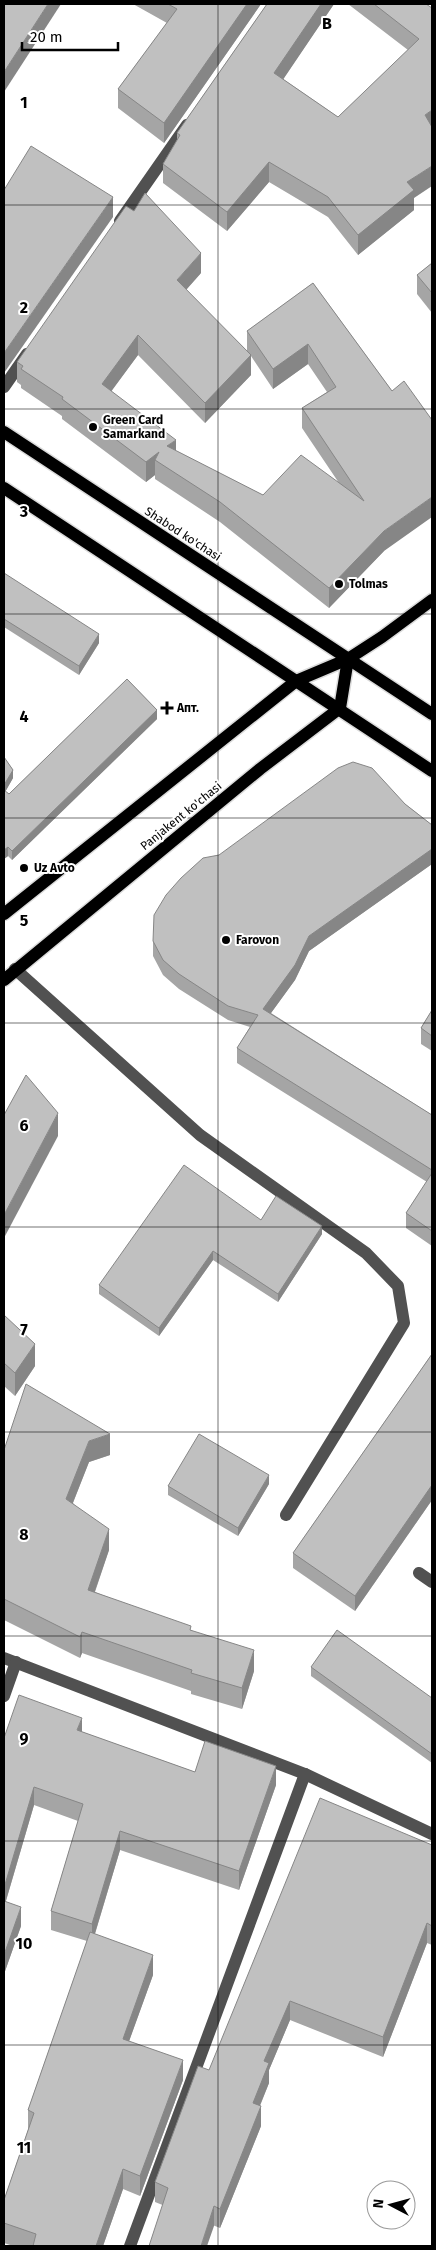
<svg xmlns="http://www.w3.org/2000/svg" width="436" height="2250" viewBox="0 0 436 2250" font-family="'Fira Sans',sans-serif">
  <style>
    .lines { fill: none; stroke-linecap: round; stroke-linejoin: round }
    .major-casing { stroke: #dbdbdb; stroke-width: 15 }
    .minor { stroke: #515151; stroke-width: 12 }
    .major { stroke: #000; stroke-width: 12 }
    .wall { fill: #a5a5a5; fill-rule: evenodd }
    .shaded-wall { fill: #868686 }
    .building { fill: #c0c0c0; stroke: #868686 }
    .grid { fill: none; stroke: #000; stroke-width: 1; stroke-opacity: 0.55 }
    .poi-dot { fill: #000; stroke: #fff; stroke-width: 2 }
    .labels { text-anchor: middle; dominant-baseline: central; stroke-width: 4; stroke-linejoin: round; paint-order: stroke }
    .poi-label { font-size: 12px; font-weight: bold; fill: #000; stroke: #fff; text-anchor: start }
    .street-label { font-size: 12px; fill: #000; stroke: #fff }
    .grid-label { font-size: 16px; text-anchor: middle; font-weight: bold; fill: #000; stroke: #fff; stroke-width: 4; stroke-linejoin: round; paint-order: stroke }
  </style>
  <rect width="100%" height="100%" fill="#fff"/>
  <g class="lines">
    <defs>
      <g id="major">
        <polyline points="4,432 432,714"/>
        <polyline points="4,488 432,771"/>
        <polyline points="4,914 296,681 348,659 382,637 432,600"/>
        <polyline points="4,980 260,769 340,708 348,659"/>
      </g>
    </defs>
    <!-- major casing -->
    <use href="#major" class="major-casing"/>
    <!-- minor -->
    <g class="minor">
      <polyline points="120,221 187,125"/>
      <polyline points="4,387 27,354"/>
      <polyline points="15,969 200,1135 366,1253 398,1286 404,1323 286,1515"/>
      <polyline points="419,1573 432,1582"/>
      <polyline points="4,1658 305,1774 432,1834"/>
      <polyline points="4,1696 16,1662"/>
      <polyline points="130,2246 305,1774"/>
    </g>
    <!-- major -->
    <use href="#major" class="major"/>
  </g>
  <!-- wall -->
  <g class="wall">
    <polygon points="133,4 261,4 164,143 118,108 118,89 167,23"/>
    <polygon points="267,4 334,4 283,79 338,117 408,50 348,4 426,4 414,198 414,210 358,255 328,217 269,182 227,231 163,183 163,164 177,140 177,133"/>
    <polygon points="432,263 432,313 417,294 417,275"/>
    <path d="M 201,273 L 186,290 L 249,353 L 247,351 L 247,331 L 313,283 L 392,391 L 384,551 L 329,608 L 220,522 L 155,479 L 155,475 L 146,482 L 62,419 L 62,416 L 21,388 L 21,385 L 17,382 L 17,362 ZM 138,355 L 205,423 L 251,375 L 251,356 L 273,389 L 308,364 L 327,392 L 302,408 L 302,428 L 339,483 L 263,495 L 176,451 L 111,391 Z"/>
    <polygon points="4,573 99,643 79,675 4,627"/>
    <polygon points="127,679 157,710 157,719 12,860 8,856 4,859 4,757 13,770 13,778 5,792 9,794"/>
    <polygon points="405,804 432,825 432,864 309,951 295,980 271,1013 432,1115 432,1246 406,1228 406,1213 427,1182 237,1063 237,1048 250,1027 228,1020 179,989 163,975 153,956 153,941 219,855"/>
    <polygon points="432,1010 432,1051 421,1044 421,1028"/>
    <polygon points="261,1220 322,1234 278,1302 213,1260 159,1336 99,1294 99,1285"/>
    <polygon points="4,1315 35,1366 15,1396 4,1386"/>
    <polygon points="432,1354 432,1500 355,1611 293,1568 293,1553"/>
    <polygon points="4,1450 110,1455 89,1462 73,1503 109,1550 95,1592 191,1630 254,1671 242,1709 191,1694 191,1691 82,1653 80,1658 4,1620"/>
    <polygon points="269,1484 238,1536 168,1495 168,1486"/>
    <polygon points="311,1667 432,1698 432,1763 311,1676"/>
    <polygon points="82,1732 195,1772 276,1785 239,1890 120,1850 95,1934 153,1975 129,2041 183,2080 140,2196 123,2189 103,2246 13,2246 4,2243 4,2200 28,2130 28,2110 87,1941 51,1930 51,1911 78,1821 34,1805 6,1901 21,1926 4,1974 4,1738"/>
    <polygon points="432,1845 432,1945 427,1943 383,2057 290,2020 269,2070 269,2083 260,2106 261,2126 220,2228 155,2202 155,2182 209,2070"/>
  </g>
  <!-- shaded-wall -->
  <g class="shaded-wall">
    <polygon points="48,4 61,4 4,92 4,72"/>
    <polygon points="247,4 261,4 164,143 164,123"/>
    <polygon points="321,4 334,4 274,93 274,73"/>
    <polygon points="432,110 432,129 425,115"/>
    <polygon points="269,162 269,182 227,231 227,212"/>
    <polygon points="432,166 432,186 414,198 414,210 358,255 358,235 407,182"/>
    <polygon points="113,197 113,217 4,373 4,353"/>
    <polygon points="201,253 201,273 177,300 177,280"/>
    <polygon points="138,335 138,355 102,404 102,384"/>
    <polygon points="308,344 308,364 273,389 273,369"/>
    <polygon points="251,355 251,375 205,423 205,403"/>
    <polygon points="176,440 176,460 167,446"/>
    <polygon points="159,452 155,460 155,475 146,482 146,462"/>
    <polygon points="432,497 432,517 384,551 329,608 329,588 384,531"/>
    <polygon points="99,634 99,643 79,675 79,666"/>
    <polygon points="157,710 157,719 12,860 12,851"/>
    <polygon points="13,770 13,778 4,794 4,785"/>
    <polygon points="8,847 8,856 4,859 4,850"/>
    <polygon points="432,849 432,864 309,951 295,980 263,1024 263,1009 309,936"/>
    <polygon points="58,1113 58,1136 4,1238 4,1215"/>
    <polygon points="322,1226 322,1234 278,1302 278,1294"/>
    <polygon points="213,1251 213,1260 159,1336 159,1328"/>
    <polygon points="35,1344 35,1366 15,1396 15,1373"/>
    <polygon points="110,1434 110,1455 89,1462 66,1520 66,1499 89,1441"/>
    <polygon points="269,1475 269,1484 238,1536 238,1528"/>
    <polygon points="432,1485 432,1500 355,1611 355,1596"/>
    <polygon points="109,1529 109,1550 88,1611 88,1590"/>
    <polygon points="82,1632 82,1653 80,1658 80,1637"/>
    <polygon points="254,1650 254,1671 242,1709 242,1688"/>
    <polygon points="82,1718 82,1736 77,1730"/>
    <polygon points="276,1766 276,1785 239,1890 239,1871"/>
    <polygon points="34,1787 34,1805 4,1907 4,1888"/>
    <polygon points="120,1831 120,1850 92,1943 92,1924"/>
    <polygon points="21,1907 21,1926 4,1974 4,1955"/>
    <polygon points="427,1923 427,1943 383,2057 383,2037"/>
    <polygon points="153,1955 153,1975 123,2058 123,2039"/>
    <polygon points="290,2001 290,2020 269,2070 269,2083 253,2122 253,2103 264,2061"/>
    <polygon points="183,2060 183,2080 140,2196 140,2176"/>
    <polygon points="261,2106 261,2126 220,2228 220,2209"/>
    <polygon points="123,2169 123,2189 103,2246 96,2246"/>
    <polygon points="214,2206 214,2226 207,2246 201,2246"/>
  </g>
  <!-- building -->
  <g class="building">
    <polygon points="4,4 48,4 4,72"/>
    <polygon points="168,4 247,4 164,123 118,89 177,9"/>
    <polygon points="267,4 321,4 274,73 338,117 419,39 374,4 426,4 432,8 432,110 425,115 432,127 432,166 407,182 414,190 358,235 328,197 269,162 227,212 163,164 180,135 177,133"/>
    <polygon points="31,146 113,197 4,353 4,190"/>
    <polygon points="145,193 201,253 177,280 251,355 205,403 138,335 102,384 176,440 167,446 263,495 301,455 364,501 302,408 336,387 308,344 273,369 247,331 313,283 392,391 404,381 432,420 432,497 384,531 329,588 220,502 155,460 159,452 146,462 62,399 63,397 21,369 23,366 17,362 126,206 134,211"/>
    <polygon points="432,263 432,293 417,275"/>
    <polygon points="4,573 99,634 79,666 4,619"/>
    <polygon points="127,679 157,710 12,851 8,847 4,850 4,790 9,794"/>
    <polygon points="4,757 13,770 4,785"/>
    <polygon points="353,762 372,768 405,804 432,825 432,849 309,936 295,965 263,1009 432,1115 432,1170 237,1048 258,1015 228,1006 179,974 163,960 153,941 154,915 166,895 181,878 203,858 219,855 338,768"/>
    <polygon points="432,1010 432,1036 421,1028"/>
    <polygon points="26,1075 58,1113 4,1215 4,1115"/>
    <polygon points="184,1165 261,1220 276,1196 322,1226 278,1294 213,1251 159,1328 99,1285"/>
    <polygon points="432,1173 432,1231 406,1213"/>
    <polygon points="4,1315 35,1344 15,1373 4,1363"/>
    <polygon points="432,1354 432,1485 355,1596 293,1553"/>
    <polygon points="26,1384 110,1434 89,1441 66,1499 109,1529 88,1590 191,1626 190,1630 254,1650 242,1688 191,1673 192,1670 82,1632 80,1637 4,1599 4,1450"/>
    <polygon points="199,1434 269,1475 238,1528 168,1486"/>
    <polygon points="337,1630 432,1698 432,1754 311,1667"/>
    <polygon points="19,1695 82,1718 77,1730 195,1772 205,1741 276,1766 239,1871 120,1831 92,1924 51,1911 83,1804 34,1787 4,1888 4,1738"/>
    <polygon points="320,1798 432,1845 432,1926 427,1923 383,2037 290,2001 264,2061 269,2063 253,2103 261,2106 220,2209 214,2206 201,2246 149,2246 168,2188 155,2182 198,2066 209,2070"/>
    <polygon points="4,1901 21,1907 4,1955"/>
    <polygon points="90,1932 153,1955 123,2039 183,2060 140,2176 123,2169 96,2246 33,2246 36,2234 4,2223 4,2200 34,2113 28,2110"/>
  </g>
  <!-- grid -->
  <path class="grid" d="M 218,4 L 218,2246M 4,205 L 432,205M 4,409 L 432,409M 4,614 L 432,614M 4,818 L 432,818M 4,1023 L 432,1023M 4,1227 L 432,1227M 4,1432 L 432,1432M 4,1636 L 432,1636M 4,1841 L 432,1841M 4,2045 L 432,2045"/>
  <!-- markers -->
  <g class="poi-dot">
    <circle cx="93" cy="427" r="5"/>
    <circle cx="339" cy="584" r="5"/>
    <path d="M164.5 700.5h5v5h5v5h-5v5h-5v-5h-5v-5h5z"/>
    <circle cx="24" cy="868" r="5"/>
    <circle cx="226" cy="940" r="5"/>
  </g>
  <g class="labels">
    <!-- poi labels -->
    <g class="poi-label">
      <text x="103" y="420">Green Card<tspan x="103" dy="14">Samarkand</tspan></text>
      <text x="349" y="584">Tolmas</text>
      <text x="177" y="708">Апт.</text>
      <text x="34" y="868">Uz Avto</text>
      <text x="236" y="940">Farovon</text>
    </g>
    <!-- street labels -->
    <g class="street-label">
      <text transform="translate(183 534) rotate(33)">Shabod ko'chasi</text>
      <text transform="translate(181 816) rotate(-39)">Panjakent ko'chasi</text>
    </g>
  </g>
  <g class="grid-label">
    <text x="327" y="29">B</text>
    <text x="24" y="108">1</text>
    <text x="24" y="313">2</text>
    <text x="24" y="517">3</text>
    <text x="24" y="722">4</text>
    <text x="24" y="926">5</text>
    <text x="24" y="1131">6</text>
    <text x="24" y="1335">7</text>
    <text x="24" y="1540">8</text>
    <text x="24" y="1744">9</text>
    <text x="24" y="1949">10</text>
    <text x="24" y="2153">11</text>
  </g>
  <!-- border -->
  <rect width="436" height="2250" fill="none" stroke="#000000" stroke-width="10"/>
  <!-- north arrow -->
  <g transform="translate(391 2205) rotate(276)"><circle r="24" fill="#ffffff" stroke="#999999"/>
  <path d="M0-4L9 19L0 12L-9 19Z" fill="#000000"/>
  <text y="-8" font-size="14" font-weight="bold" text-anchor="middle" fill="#000000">N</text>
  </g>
  <!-- scale -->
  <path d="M22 42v8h96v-8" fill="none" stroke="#000000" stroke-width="2.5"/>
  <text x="30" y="42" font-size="15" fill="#000000" stroke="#ffffff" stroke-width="4" paint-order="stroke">20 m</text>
</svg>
